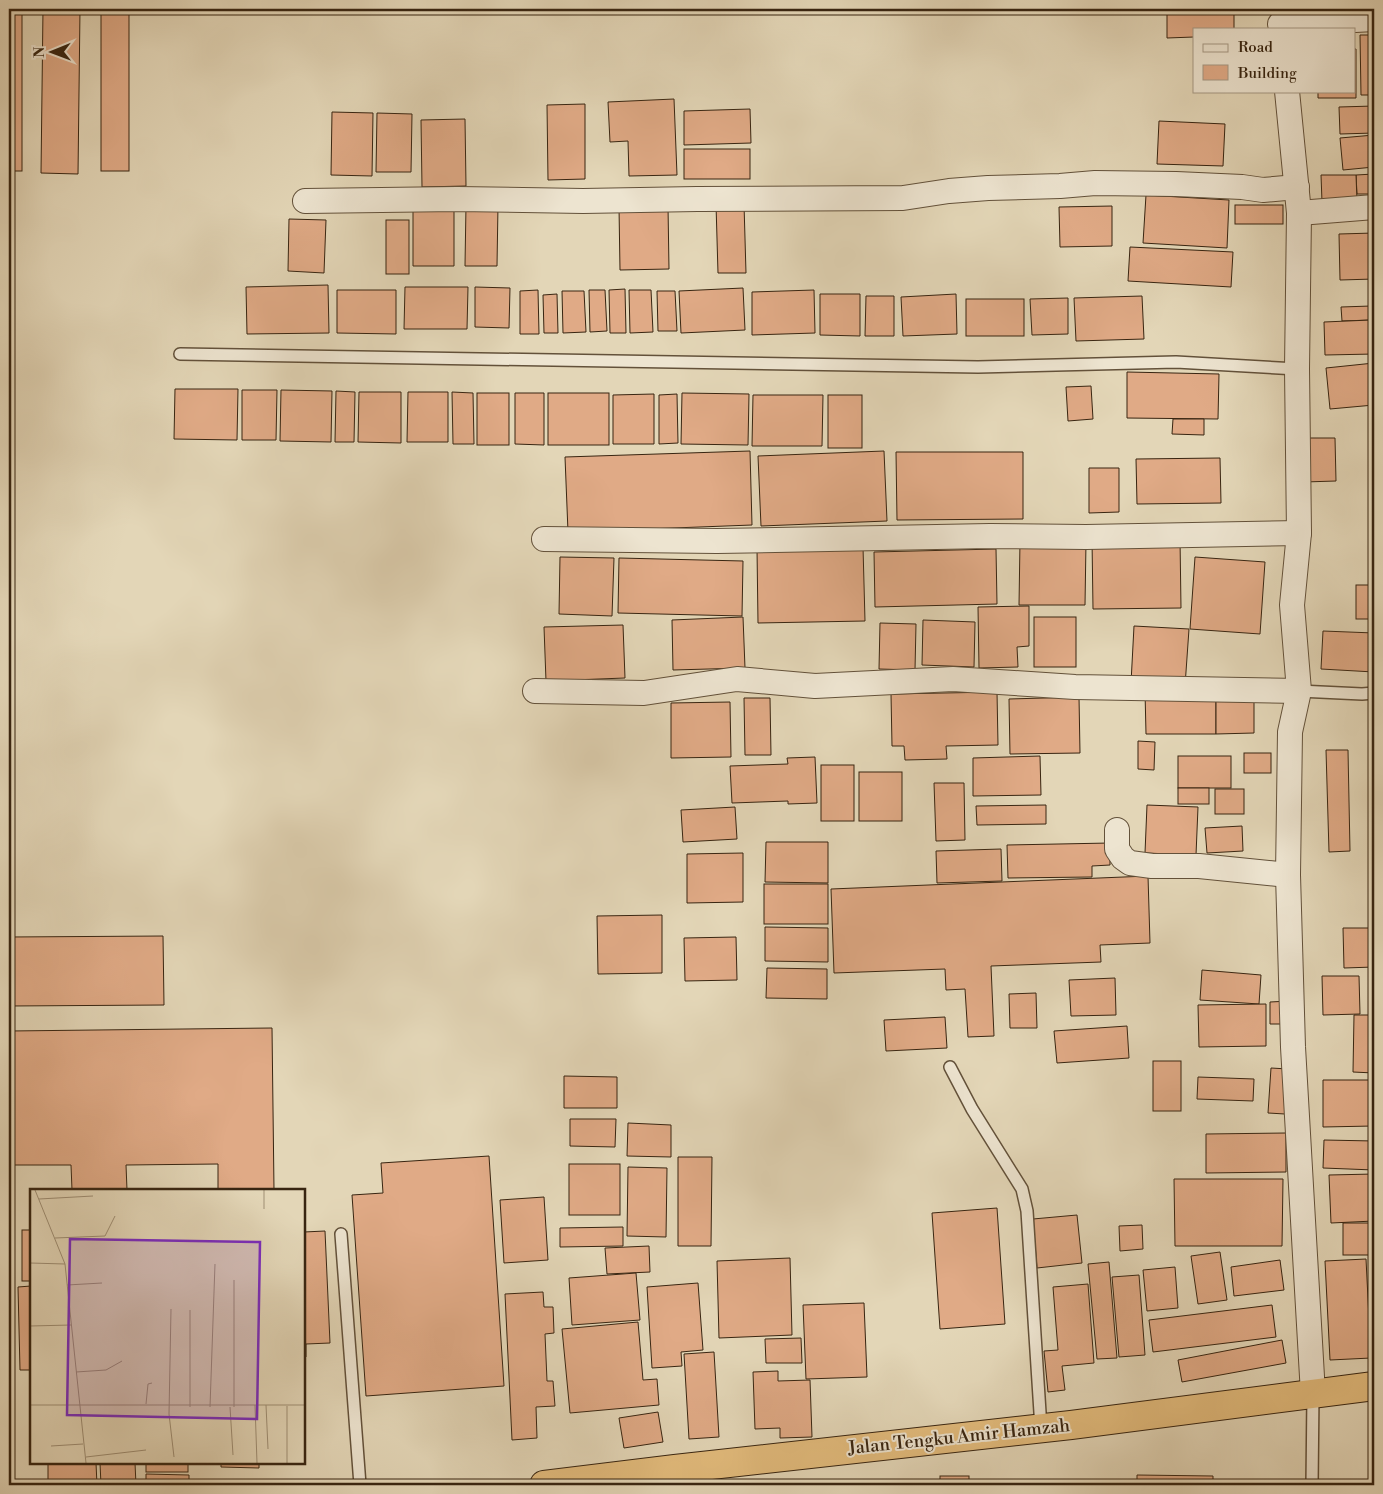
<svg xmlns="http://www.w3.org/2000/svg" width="1383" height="1494" viewBox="0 0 1383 1494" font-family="'Libre Bodoni',serif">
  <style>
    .building { fill: #e0aa86; stroke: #382511 }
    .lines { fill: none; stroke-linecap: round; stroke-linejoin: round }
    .lane-casing { stroke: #63513a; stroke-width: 14 }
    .street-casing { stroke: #63513a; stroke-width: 26 }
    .highway-casing { stroke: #382511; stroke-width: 30 }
    .lane { stroke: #ede4d0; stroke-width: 11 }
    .street { stroke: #ede4d0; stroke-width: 24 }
    .highway { stroke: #e2bb7c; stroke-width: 28 }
    .labels { text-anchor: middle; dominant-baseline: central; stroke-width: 4; stroke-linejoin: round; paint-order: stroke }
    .street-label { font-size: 18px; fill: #382511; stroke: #ede4d0 }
    .inset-road { fill: none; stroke: #9f8f75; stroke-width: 1 }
    .view { fill: #7b2cbf; fill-opacity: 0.15; stroke: #7b2cbf; stroke-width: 2.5 }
    .inset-edge { fill: none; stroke: #382511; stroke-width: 2.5 }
  </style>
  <rect width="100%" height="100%" fill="#e3d6b7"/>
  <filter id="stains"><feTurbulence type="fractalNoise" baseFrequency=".004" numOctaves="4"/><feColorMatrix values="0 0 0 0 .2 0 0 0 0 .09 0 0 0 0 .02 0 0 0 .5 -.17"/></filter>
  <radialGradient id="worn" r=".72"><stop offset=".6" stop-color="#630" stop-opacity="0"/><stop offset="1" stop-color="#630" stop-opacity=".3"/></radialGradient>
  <!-- building -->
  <g class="building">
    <rect x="9" y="9" width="13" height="162"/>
    <polygon points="43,9 80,9 78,174 41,173"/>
    <rect x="101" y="9" width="28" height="162"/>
    <polygon points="1167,9 1234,9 1234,29 1194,29 1194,37 1167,38"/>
    <polygon points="1360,35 1374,35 1374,95 1361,95"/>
    <polygon points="1354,49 1356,49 1356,98 1318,98 1318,91 1354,91"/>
    <polygon points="674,99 677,175 629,176 628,141 610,142 608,102"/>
    <polygon points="585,104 585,179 548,180 547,105"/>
    <polygon points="1374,106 1374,133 1340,134 1339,107"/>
    <polygon points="750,109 751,143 684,145 684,111"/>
    <polygon points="332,112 373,113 372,176 331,175"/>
    <polygon points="377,113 412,114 411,172 376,172"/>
    <polygon points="465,119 466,186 422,187 421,120"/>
    <polygon points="1159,121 1225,124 1223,166 1157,164"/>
    <polygon points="1374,135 1374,167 1343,170 1340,138"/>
    <rect x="684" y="149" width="66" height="30"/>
    <polygon points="1374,174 1374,194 1357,194 1356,175"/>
    <polygon points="1321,175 1356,175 1357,201 1322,202"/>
    <polygon points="1146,195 1229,200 1227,248 1143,243"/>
    <polygon points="454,204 454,266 413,266 413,205"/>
    <polygon points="716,204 744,204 746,273 718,273"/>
    <polygon points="466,205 498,205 497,266 465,266"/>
    <rect x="1235" y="205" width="48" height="19"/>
    <polygon points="668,206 669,269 620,270 619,207"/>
    <polygon points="1112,206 1112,246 1060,247 1059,207"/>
    <polygon points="289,219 326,220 324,273 288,271"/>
    <rect x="386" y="220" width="23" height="54"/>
    <polygon points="1374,233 1374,279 1340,280 1339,234"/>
    <polygon points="1130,247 1233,252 1231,287 1128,281"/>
    <polygon points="328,285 329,333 247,334 246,287"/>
    <polygon points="405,287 468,287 467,329 404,329"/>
    <polygon points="475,287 510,288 509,328 475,327"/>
    <polygon points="743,288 745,330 681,333 679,291"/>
    <polygon points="625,289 626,333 610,333 609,290"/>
    <polygon points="337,290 396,290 396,334 337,333"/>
    <polygon points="538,290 539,334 520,334 520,291"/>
    <polygon points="589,290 605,290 607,331 590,332"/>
    <polygon points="629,290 651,290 653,332 630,333"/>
    <polygon points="814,290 815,333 752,335 752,292"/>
    <polygon points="562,291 584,291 586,332 563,333"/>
    <polygon points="657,291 675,291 677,331 658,331"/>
    <polygon points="557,294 558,333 544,333 543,295"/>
    <polygon points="820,294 860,294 860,336 820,335"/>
    <polygon points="956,294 957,334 903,336 901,297"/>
    <polygon points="866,296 894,296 894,336 865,336"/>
    <polygon points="1142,296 1144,339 1076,341 1074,298"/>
    <polygon points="1068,298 1068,334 1032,335 1030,299"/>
    <rect x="966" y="299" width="58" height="37"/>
    <polygon points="1371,306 1371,320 1342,321 1341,307"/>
    <polygon points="1371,320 1374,320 1374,354 1325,355 1324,322"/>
    <polygon points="1374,363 1374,405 1330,409 1326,368"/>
    <polygon points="1127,372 1219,374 1218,419 1127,418"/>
    <polygon points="1091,386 1093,419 1068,421 1066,387"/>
    <polygon points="175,389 238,389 237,440 174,439"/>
    <polygon points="242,390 277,390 276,440 242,440"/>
    <polygon points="281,390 332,391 331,442 280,441"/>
    <polygon points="336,391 355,392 354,442 335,442"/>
    <polygon points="359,392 401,392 401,443 358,442"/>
    <polygon points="408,392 448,392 448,442 407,442"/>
    <polygon points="452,392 473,393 474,444 453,444"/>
    <rect x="477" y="393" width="32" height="52"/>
    <polygon points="515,393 544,393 544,445 515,444"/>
    <rect x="548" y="393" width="61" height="52"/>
    <polygon points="682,393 749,394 748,445 681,444"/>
    <polygon points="654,394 654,444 613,444 613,395"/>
    <polygon points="677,394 678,443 659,444 659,395"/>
    <polygon points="753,395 823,395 822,446 752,446"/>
    <rect x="828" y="395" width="34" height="53"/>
    <polygon points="1173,419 1204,419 1204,435 1172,434"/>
    <polygon points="1303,438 1335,438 1336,481 1304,482"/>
    <polygon points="750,451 752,525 568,532 565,457"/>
    <polygon points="884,451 887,521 761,526 758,456"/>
    <polygon points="896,452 1023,452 1023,519 897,520"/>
    <polygon points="1220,458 1221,503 1137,504 1136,459"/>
    <polygon points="1089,468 1119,468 1119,512 1089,513"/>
    <polygon points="1092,539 1180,539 1181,608 1093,609"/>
    <polygon points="1020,541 1086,542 1085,605 1019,605"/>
    <polygon points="863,547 865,621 758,623 757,549"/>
    <polygon points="996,549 997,604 875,607 874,552"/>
    <polygon points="560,557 614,558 612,616 559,614"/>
    <polygon points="1195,557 1265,562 1260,634 1190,629"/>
    <polygon points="619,558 743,561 742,616 618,613"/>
    <rect x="1356" y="585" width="18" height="34"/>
    <polygon points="1029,606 1029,646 1017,647 1018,667 979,668 978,607"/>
    <polygon points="743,617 745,668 673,670 672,620"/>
    <rect x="1034" y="617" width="42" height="50"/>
    <polygon points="923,620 975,622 974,667 922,665"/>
    <polygon points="880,623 916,624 915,670 879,669"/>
    <polygon points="623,625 625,678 546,681 544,627"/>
    <polygon points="1134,626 1189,629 1185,686 1131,683"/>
    <polygon points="1323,631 1374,633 1374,672 1321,669"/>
    <polygon points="1145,691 1216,691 1216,734 1146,734"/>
    <polygon points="997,692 998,745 946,746 947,759 905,760 904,746 892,746 891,694"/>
    <polygon points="1079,697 1080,753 1010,754 1009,699"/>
    <polygon points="744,698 770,698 771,755 745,755"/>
    <polygon points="1216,700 1254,700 1254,733 1216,734"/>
    <polygon points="730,702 731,757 671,758 671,703"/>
    <polygon points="1138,741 1155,742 1154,770 1138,769"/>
    <polygon points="1326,750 1348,750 1350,851 1329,852"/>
    <rect x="1244" y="753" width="27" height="20"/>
    <polygon points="1040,756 1041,795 973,796 973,758"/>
    <rect x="1178" y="756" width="53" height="32"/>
    <polygon points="815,757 817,803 788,804 788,801 732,803 730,766 788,764 787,758"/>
    <rect x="821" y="765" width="33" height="56"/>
    <rect x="859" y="772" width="43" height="49"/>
    <polygon points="934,783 964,783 965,840 936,841"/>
    <rect x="1178" y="788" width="31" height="16"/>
    <rect x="1215" y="789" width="29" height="25"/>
    <polygon points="1046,805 1046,824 977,825 976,806"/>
    <polygon points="1147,805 1198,807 1196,855 1145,853"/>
    <polygon points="735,807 737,839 683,842 681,810"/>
    <polygon points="1242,826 1243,851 1207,853 1205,828"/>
    <polygon points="766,842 828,842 828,883 765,882"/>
    <polygon points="1110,843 1110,865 1092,866 1092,877 1008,878 1007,845"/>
    <polygon points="1001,849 1002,881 937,883 936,851"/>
    <polygon points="743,853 743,902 687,903 687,854"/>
    <polygon points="1148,876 1150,943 1100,945 1101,962 991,966 994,1036 968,1037 965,989 946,990 945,969 834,973 831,889"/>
    <rect x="764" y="884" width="64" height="40"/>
    <polygon points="662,915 662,973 598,974 597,916"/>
    <polygon points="765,927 828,928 828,962 765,961"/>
    <polygon points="1343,928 1374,928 1374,967 1344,968"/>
    <polygon points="163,936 164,1005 9,1006 9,937"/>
    <polygon points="736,937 737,980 685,981 684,938"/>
    <polygon points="767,968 827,969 827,999 766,998"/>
    <polygon points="1202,970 1261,975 1259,1004 1200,1000"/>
    <polygon points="1322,976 1359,976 1360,1014 1323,1015"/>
    <polygon points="1115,978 1116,1015 1071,1016 1069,980"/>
    <polygon points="1036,993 1037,1028 1010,1028 1009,994"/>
    <polygon points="1289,1001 1290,1024 1270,1024 1270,1002"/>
    <polygon points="1266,1004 1266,1046 1199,1047 1198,1005"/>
    <polygon points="1354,1015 1374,1015 1374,1073 1353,1072"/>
    <polygon points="945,1017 947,1048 886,1051 884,1020"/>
    <polygon points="1127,1026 1129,1058 1057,1063 1054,1031"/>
    <polygon points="272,1028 274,1190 218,1190 218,1164 126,1165 127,1190 72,1190 71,1165 9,1165 9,1031"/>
    <rect x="1153" y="1061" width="28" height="50"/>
    <polygon points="1271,1068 1288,1069 1285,1114 1268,1113"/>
    <polygon points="564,1076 617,1077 617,1108 564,1108"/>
    <polygon points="1198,1077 1254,1079 1253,1101 1197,1099"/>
    <polygon points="1323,1080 1373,1080 1373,1126 1323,1127"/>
    <polygon points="570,1119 616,1119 615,1147 570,1146"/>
    <polygon points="628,1123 671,1125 671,1157 627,1156"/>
    <polygon points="1286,1133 1286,1172 1206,1173 1206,1134"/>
    <polygon points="1324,1140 1374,1141 1374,1170 1323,1168"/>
    <polygon points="489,1156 504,1386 366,1396 352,1195 383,1193 381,1163"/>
    <polygon points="678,1157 712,1157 711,1246 678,1246"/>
    <rect x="569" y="1164" width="51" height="51"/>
    <polygon points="628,1167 667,1168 666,1237 627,1236"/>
    <polygon points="1374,1174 1374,1221 1331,1223 1329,1175"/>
    <polygon points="1174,1179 1283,1179 1282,1246 1175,1246"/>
    <polygon points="544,1197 548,1260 504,1263 500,1200"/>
    <polygon points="997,1208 1005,1324 940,1329 932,1213"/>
    <polygon points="1077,1215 1082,1263 1037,1268 1033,1219"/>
    <rect x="1343" y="1223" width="31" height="32"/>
    <polygon points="1142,1225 1143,1249 1120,1251 1119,1226"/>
    <polygon points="623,1227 623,1246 560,1247 560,1228"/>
    <rect x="22" y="1230" width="9" height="51"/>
    <polygon points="325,1231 330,1343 306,1344 306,1357 304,1357 304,1232"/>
    <polygon points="649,1246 650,1272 607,1274 605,1248"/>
    <polygon points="1220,1252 1227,1300 1198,1304 1191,1256"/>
    <polygon points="790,1258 792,1335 719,1338 717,1261"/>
    <polygon points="1366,1259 1371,1358 1330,1360 1325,1261"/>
    <polygon points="1280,1260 1284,1290 1234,1296 1231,1267"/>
    <polygon points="1109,1262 1117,1358 1097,1359 1088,1264"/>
    <polygon points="1175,1267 1178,1308 1147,1311 1143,1270"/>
    <polygon points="1370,1268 1374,1268 1374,1359"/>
    <polygon points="636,1273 640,1320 572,1325 569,1278"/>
    <polygon points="1139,1275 1145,1355 1119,1357 1112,1277"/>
    <polygon points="698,1283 703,1350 681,1352 682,1366 652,1368 647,1287"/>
    <polygon points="1088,1284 1094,1363 1062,1366 1065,1390 1048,1392 1044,1351 1058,1350 1053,1287"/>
    <polygon points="31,1286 31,1370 20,1370 18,1287"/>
    <polygon points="543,1292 544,1307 553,1307 554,1333 545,1334 547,1381 553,1381 555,1406 536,1407 537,1438 512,1440 505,1294"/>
    <polygon points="864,1303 867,1377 806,1379 803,1305"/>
    <polygon points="1272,1305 1276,1337 1153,1352 1149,1320"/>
    <polygon points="638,1322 643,1380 657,1379 659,1405 570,1413 562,1329"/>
    <polygon points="801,1338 802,1363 766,1363 765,1339"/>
    <polygon points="1282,1340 1286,1363 1182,1382 1178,1360"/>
    <polygon points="714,1352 719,1437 689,1439 684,1354"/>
    <polygon points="778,1371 778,1381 810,1380 812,1437 780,1438 780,1428 755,1429 753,1372"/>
    <polygon points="658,1412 663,1442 624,1448 619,1418"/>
    <polygon points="48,1463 96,1463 97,1485 48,1485"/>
    <polygon points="100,1463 135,1463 136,1485 101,1485"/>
    <rect x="146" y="1463" width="42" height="9"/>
    <polygon points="221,1463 259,1463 259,1468 221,1467"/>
    <polygon points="146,1474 189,1475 189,1485 146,1485"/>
    <polygon points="1137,1475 1213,1476 1213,1485 1137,1485"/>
    <rect x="940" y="1476" width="29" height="9"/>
  </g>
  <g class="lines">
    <defs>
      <g id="lane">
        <polyline points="180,354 978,367 1176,362 1297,369"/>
        <polyline points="1299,691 1362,694 1374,693"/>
        <polyline points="950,1067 972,1109 1022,1189 1027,1211 1041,1428"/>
        <polyline points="341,1234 360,1485"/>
        <polyline points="1312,1485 1313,1394"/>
      </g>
      <g id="street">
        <polyline points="1280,24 1374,19"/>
        <polyline points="1287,91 1299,213 1297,369 1299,533 1292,605 1299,691 1290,732 1288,875 1293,1047 1313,1394"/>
        <polyline points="305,201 457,199 583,201 697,199 903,198 949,191 988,188 1060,186 1095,183 1176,184 1242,187 1263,190 1297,187"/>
        <polyline points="1299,213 1374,207"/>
        <polyline points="544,539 717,541 990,536 1086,537 1299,533"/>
        <polyline points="535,691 644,693 737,679 815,686 953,679 1075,687 1299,691"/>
        <polyline points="1117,830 1117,849 1123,858 1130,863 1152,866 1199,866 1288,875"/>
      </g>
      <polyline id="highway" points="544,1485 675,1469 1071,1425 1374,1386"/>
    </defs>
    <!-- lane casing -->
    <use href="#lane" class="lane-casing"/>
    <!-- street casing -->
    <use href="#street" class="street-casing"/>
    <!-- highway casing -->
    <use href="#highway" class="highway-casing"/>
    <!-- lane -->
    <use href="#lane" class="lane"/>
    <!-- street -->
    <use href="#street" class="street"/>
    <!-- highway -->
    <use href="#highway" class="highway"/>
  </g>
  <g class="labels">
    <!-- street labels -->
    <g class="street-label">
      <text transform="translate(959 1437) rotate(-6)">Jalan Tengku Amir Hamzah</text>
    </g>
  </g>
  <!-- overview -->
  <g transform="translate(30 1189)">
    <rect width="275" height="275" fill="#e3d6b7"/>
    <path class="inset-road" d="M 5,1 L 35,75 L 56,274M 9,10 L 63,7M 234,20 L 234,1M 25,49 L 75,47 L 85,27M 0,74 L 35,75M 37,96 L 72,94M 141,120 L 139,225 L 144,268M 0,137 L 41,136M 46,183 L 76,181 L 92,172M 116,215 L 118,195 L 122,194M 0,216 L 275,216M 225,216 L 227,274M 236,216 L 238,260M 160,218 L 160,121M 180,218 L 185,75M 200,218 L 203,266M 204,218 L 204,91M 21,257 L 53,255M 56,268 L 116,261M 257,274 L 257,217"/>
    <path class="view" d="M 40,50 L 230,53 L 227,230 L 37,226 Z"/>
    <rect width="275" height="275" class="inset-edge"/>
  </g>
  <!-- margin -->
  <rect width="1383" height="1494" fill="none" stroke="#e3d6b7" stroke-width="30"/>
  <rect x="10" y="10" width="1363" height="1474" fill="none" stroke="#382511" stroke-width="2.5"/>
  <rect x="15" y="15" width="1353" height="1464" fill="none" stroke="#382511"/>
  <!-- legend -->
  <rect x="1193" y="28" width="162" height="65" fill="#ede4d0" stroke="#a59884"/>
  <rect x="1203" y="44" width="25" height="8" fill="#ede4d0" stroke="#a59884"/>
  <text x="1238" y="52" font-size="15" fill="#382511">Road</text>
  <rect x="1203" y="65" width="25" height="15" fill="#e0aa86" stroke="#a59884"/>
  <text x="1238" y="78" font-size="15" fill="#382511">Building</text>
  <!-- north arrow -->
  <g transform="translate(52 52) rotate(269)" stroke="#ede4d0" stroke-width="4" paint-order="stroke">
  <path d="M0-4L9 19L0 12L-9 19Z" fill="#382511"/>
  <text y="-8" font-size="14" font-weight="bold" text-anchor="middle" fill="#382511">N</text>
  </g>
  <rect width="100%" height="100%" filter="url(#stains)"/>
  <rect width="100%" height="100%" fill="url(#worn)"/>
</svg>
